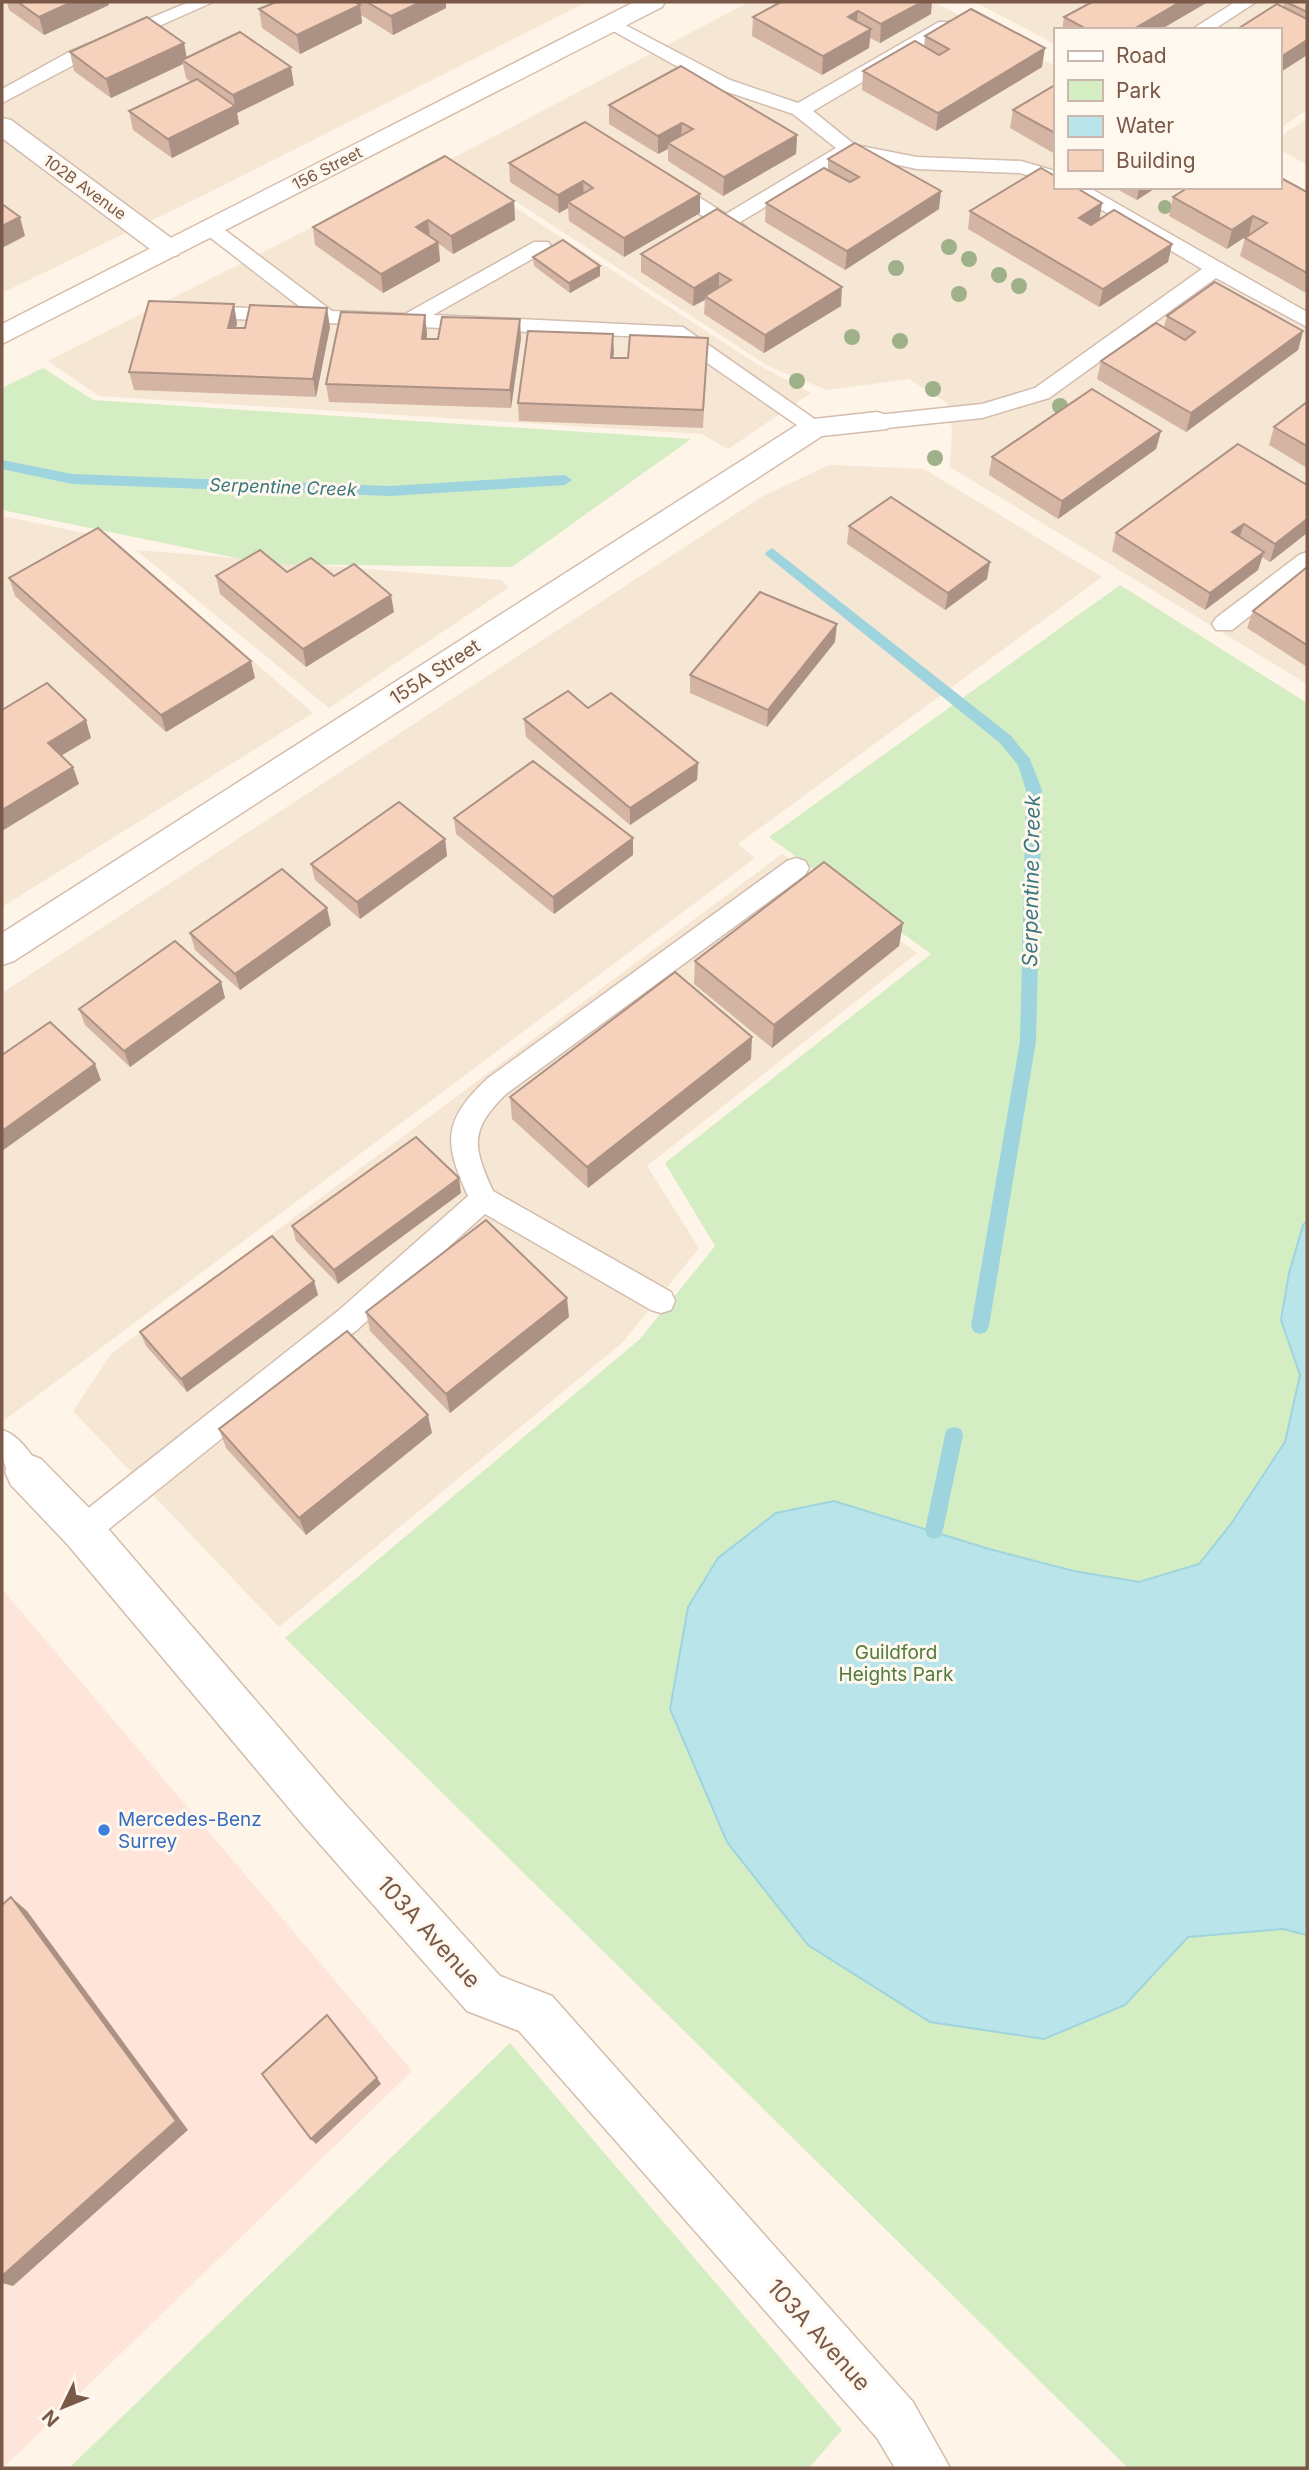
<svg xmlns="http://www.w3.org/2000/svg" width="1309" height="2470" viewBox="0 0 1309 2470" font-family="Inter,sans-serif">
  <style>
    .residential { fill: #f6e6d4 }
    .commercial { fill: #ffe4da }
    .green { fill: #d5edc3 }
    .water { fill: #b9e4ea; stroke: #9ed4dd; stroke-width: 2 }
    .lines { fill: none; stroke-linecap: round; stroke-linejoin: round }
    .stream { fill: #9ed4dd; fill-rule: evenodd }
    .lane-casing { stroke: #d4bdae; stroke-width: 3 }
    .street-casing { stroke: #d4bdae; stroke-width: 3 }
    .secondary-casing { stroke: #d7bdaa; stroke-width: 3 }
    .lane { fill: #fff; fill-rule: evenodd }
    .street { fill: #fff; fill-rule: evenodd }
    .secondary { fill: #fff; fill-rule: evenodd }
    .tree { fill: #9fb189 }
    .wall { fill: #d4b4a2 }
    .shaded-wall { fill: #ac9284 }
    .building { fill: #f6d1bc; stroke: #ac9284; stroke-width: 2 }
    .shop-dot { fill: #3f7fe0; stroke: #fff8ef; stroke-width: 2.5 }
    .labels { text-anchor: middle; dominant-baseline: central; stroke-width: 6; stroke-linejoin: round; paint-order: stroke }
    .far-street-label { font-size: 16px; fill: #7a5948; stroke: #fff8ef }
    .far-water-label { font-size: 18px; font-style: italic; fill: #3a7781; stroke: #fff8ef }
    .street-label { font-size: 19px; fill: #7a5948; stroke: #fff8ef }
    .park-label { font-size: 19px; fill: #517b3c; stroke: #fff8ef }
    .shop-label { font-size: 19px; fill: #366cbe; stroke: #fff8ef; text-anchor: start }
    .water-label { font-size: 21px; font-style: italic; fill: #3a7781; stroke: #fff8ef }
    .near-street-label { font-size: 23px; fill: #7a5948; stroke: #fff8ef }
  </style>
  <rect width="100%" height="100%" fill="#fef4e7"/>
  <!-- residential -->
  <g class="residential">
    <polygon points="2,2 587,2 206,194 2,293"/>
    <polygon points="749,2 934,2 1055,66 1055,187 1279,187 1307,200 1307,684 950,467 952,430 947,403 909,379 827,390 768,366 451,159"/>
    <polygon points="975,2 1307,2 1307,110 1279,129 1279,30 1055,30 1055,44"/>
    <polygon points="1307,119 1307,165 1279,149 1279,137"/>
    <polygon points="443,161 757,364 811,393 728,449 701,434 99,396 48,361"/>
    <polygon points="829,465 924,469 1102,577 738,844 755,858 2,1422 2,993 763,496"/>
    <polygon points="2,516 113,539 313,713 2,907"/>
    <polygon points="136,550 502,580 508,588 329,708"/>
    <polygon points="782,854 917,953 647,1166 699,1248 623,1342 279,1627 73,1411 111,1354"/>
  </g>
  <!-- commercial -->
  <polygon class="commercial" points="2,1589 412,2071 3,2468 2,2468"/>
  <!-- green -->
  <g class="green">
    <polygon points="43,368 93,400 691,439 512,567 266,564 2,510 2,388"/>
    <polygon points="1120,585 1307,703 1307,2468 1128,2468 285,1638 640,1339 715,1246 665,1163 931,954 769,837"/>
    <polygon points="510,2043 842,2430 809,2468 69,2468"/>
  </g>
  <!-- water -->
  <polygon class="water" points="1307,1221 1307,1935 1283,1929 1188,1937 1125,2005 1044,2039 930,2022 808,1945 727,1842 670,1709 688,1607 718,1558 776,1513 834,1501 989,1549 1074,1571 1139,1582 1199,1564 1231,1524 1285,1442 1300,1375 1281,1320 1289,1273 1303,1225"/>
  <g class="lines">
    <!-- stream -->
    <g class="stream">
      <polygon points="2,460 72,474 390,486 565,475 572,480 565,485 390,496 72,484 2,469"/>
      <polygon points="772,548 1010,735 1030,759 1042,790 1036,1041 989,1326 986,1332 980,1334 974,1332 971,1326 1020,1041 1026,790 1018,765 1000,743 767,556 765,553"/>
      <polygon points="954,1427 961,1429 963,1435 943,1530 941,1536 934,1539 927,1536 925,1530 945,1435 947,1429"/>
    </g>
    <defs>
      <g id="lane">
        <polygon points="189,2 213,2 83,60 2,103 2,89 69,52"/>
        <polygon points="1235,2 1256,2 1213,30 1191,30"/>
        <polygon points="612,18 730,80 798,103 939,22 951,22 954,26 951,30 813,111 855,145 917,157 1021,161 1055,171 1055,183 1020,173 917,169 852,155 740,222 752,232 749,236 735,236 662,191 659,187 662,183 676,183 726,214 836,148 793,114 716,88 606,27 603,23"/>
        <polygon points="1063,187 1088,187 1307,312 1307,327 1216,278 1049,398 982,418 877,429 869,427 866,422 869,417 877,415 982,404 1035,388 1202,269"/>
        <polygon points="210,222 217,224 332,311 405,314 534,242 548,242 551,246 548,250 433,315 683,327 826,427 823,432 807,432 671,338 190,317 187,312 197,306 304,310 203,232 200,228"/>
        <polygon points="1307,552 1307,571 1232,630 1216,630 1212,624 1216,618 1299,555"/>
        <path d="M 796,858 L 805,861 L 809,868 L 805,875 L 506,1094 C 470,1129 472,1146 493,1191 L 671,1292 L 675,1301 L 671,1310 L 661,1313 L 651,1310 L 485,1214 L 358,1329 L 94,1541 L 83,1545 L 72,1541 L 68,1531 L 72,1521 L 338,1311 L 468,1196 C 443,1142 443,1120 488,1078 L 787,861 Z"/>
        <path d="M 2,1430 C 19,1435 34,1456 41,1472 L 37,1482 L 26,1486 C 0,1476 2,1454 2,1430 Z"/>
      </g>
      <g id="street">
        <polygon points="2,118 11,120 178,243 182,249 178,255 168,257 158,255 2,138"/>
        <polygon points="877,412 887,415 892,422 887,429 822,436 14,961 2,965 2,933 805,420"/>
        <polygon points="26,1453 41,1459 98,1517 336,1794 500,1976 552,1996 913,2402 950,2468 895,2468 877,2438 519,2031 467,2011 304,1826 68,1545 11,1485 5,1472 11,1459"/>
      </g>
      <polygon id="secondary" points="634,2 665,2 662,7 2,344 2,324"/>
    </defs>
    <!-- lane casing -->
    <use href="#lane" class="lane-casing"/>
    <!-- street casing -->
    <use href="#street" class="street-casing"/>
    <!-- secondary casing -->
    <use href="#secondary" class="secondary-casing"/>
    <!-- lane -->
    <use href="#lane" class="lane"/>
    <!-- street -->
    <use href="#street" class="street"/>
    <!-- secondary -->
    <use href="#secondary" class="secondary"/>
  </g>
  <!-- trees -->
  <g class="tree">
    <circle cx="1165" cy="207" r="7"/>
    <circle cx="949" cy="247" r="8"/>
    <circle cx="969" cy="259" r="8"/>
    <circle cx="896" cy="268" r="8"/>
    <circle cx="999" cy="275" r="8"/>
    <circle cx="1019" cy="286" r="8"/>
    <circle cx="959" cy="294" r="8"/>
    <circle cx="852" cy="337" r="8"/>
    <circle cx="900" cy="341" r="8"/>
    <circle cx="797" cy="381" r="8"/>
    <circle cx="933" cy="389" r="8"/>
    <circle cx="1060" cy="406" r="8"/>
    <circle cx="935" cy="458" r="8"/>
  </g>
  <!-- wall -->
  <g class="wall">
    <polygon points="7,2 108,2 109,5 44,35 9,10"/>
    <polygon points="276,2 446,2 446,8 393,35 361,15 362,23 300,54 262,28 259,9"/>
    <polygon points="781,2 931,14 880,43 870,38 869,48 822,75 752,36 753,17"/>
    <polygon points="1284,2 1307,2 1307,55 1279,73 1279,30"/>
    <polygon points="1064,17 1160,30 1062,30"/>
    <polygon points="925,36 1042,67 936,131 862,90 863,71 924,46"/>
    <polygon points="184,43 187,58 294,85 237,113 239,124 172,158 133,130 129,111 191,82 186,78 183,64 111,98 74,71 70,52"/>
    <polygon points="1055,85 1055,154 1010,128 1013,110"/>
    <polygon points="609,105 797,135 796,154 723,196 668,161 668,149 658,154 609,124"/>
    <polygon points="828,159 939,209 845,270 765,222 766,203 828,170"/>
    <polygon points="509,163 700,194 700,213 624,257 569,221 568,208 559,213 510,182"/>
    <polygon points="1113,187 1157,187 1137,200"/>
    <polygon points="1307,192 1307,292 1306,293 1240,256 1245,238 1249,235 1227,249 1169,216 1173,197"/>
    <polygon points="514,201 515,220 453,254 439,244 440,261 383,293 315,245 313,227"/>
    <polygon points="1102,203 1099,220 1172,244 1168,262 1099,307 968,229 970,211"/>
    <polygon points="717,209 841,306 764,353 704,314 705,300 693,306 641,272 641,254"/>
    <polygon points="533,257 600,266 600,276 570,293 534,266"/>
    <polygon points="425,315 427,334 427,339 521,338 511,408 329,402 326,384"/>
    <polygon points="1167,316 1303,331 1298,350 1186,432 1097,379 1101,361 1164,327"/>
    <polygon points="237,323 236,328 330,327 316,397 134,390 129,372"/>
    <polygon points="613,334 613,358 707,356 703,428 519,421 518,403"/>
    <polygon points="1307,402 1307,468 1269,445 1274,427"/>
    <polygon points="1161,431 1156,449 1058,519 989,475 992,457"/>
    <polygon points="1307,485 1307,533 1270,562 1262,557 1258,570 1205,610 1112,551 1116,533"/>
    <polygon points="849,526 987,579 945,610 847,544"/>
    <polygon points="1307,567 1307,667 1247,628 1253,611"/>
    <polygon points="287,572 334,576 394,612 306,667 220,594 216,576"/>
    <polygon points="9,578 255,678 166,732 15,596"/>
    <polygon points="835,642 767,727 690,693 690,675"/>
    <polygon points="588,708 698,763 697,780 630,825 526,737 524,719"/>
    <polygon points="454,818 633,838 633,855 554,914 456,834"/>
    <polygon points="445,839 447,856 360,919 315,880 311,864"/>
    <polygon points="903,923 899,946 772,1048 694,984 695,961"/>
    <polygon points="331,925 240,990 195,950 190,933"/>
    <polygon points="221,982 225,998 130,1067 85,1025 79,1009"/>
    <polygon points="751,1059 588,1188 512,1119 510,1097"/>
    <polygon points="461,1193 338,1284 296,1241 292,1226"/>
    <polygon points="314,1281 318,1295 187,1392 146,1346 140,1332"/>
    <polygon points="366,1312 569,1317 450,1413 370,1331"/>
    <polygon points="219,1429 432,1433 306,1535 226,1448"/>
  </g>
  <!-- shaded-wall -->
  <g class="shaded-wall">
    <polygon points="72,2 108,2 109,5 44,35 39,17"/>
    <polygon points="421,2 446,2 446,8 393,35 391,16"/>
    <polygon points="922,2 932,2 931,14 880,43 881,24"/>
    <polygon points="1180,2 1208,2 1160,30 1132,30"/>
    <polygon points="360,5 362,23 300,54 297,35"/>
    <polygon points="858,11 856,30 848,17"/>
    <polygon points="871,29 869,48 822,75 823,56"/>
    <polygon points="1307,40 1307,55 1279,73 1279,58"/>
    <polygon points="184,43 187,61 182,60 183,64 111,98 106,79"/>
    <polygon points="1045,48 1042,67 936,131 938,113"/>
    <polygon points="291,67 294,85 237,113 239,124 172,158 168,139 235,106 233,95"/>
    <polygon points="682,123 681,141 668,143 668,149 658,154 658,136"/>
    <polygon points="797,135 796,154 723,196 724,177"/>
    <polygon points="583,181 584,199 568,202 568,208 559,213 558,195"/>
    <polygon points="1139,187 1157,187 1137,200"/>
    <polygon points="941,191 939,209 845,270 847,251"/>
    <polygon points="700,194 700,213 624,257 624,238"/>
    <polygon points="514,201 515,220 453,254 451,236"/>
    <polygon points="1102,203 1099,222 1075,236 1079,218"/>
    <polygon points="1253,216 1249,234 1227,249 1232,230"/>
    <polygon points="20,217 25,236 2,248 2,226"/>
    <polygon points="428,220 430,238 416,227"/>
    <polygon points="438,242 440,261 383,293 381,274"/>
    <polygon points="1172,244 1168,262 1099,307 1103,289"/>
    <polygon points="600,266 600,276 570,293 569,283"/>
    <polygon points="719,273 719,291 705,296 705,300 693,306 694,288"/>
    <polygon points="842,287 841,306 764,353 765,335"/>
    <polygon points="234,304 237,323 232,346 228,328"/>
    <polygon points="327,308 330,327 316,397 313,379"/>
    <polygon points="425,315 427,334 424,357 422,339"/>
    <polygon points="520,319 521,338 511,408 510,390"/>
    <polygon points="1303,331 1298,350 1186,432 1191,413"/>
    <polygon points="613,334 614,352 611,376 611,358"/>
    <polygon points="1161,431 1156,449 1058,519 1062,501"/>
    <polygon points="1307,519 1307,533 1270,562 1275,544"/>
    <polygon points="1244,524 1238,542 1232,532"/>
    <polygon points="1264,552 1258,570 1205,610 1210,593"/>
    <polygon points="990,562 987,579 945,610 948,593"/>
    <polygon points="391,595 394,612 306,667 303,649"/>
    <polygon points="837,624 835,642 767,727 768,710"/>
    <polygon points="251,661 255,678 166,732 161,715"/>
    <polygon points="86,720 91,738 54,760 48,743"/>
    <polygon points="698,763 697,780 630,825 630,808"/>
    <polygon points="73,767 79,784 2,831 2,810"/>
    <polygon points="633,838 633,855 554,914 553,897"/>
    <polygon points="445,839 447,856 360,919 357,902"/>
    <polygon points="327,908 331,925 240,990 235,974"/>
    <polygon points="903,923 899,946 772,1048 774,1025"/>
    <polygon points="221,982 225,998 130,1067 124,1051"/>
    <polygon points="752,1037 751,1059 588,1188 587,1167"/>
    <polygon points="95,1064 101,1080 2,1151 2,1131"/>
    <polygon points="459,1178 461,1193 338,1284 334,1270"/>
    <polygon points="314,1281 318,1295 187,1392 181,1379"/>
    <polygon points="567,1298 569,1317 450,1413 446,1394"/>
    <polygon points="428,1415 432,1433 306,1535 299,1518"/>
    <polygon points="11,1897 27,1911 188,2130 13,2286 2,2283"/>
    <polygon points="377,2078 381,2084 316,2144 311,2139"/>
  </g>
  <!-- building -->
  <g class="building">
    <polygon points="18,2 72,2 39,17"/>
    <polygon points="276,2 355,2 360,5 297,35 259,9"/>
    <polygon points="367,2 421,2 391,16"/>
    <polygon points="781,2 922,2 881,24 858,11 848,17 871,29 823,56 753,17"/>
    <polygon points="1092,2 1180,2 1132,30 1088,30 1064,17"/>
    <polygon points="1286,2 1307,2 1307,12"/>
    <polygon points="1277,4 1307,19 1307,40 1279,58 1279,30 1236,30"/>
    <polygon points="971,9 1045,48 938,113 863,71 915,41 939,55 949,49 925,36"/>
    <polygon points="147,17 184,43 106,79 70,52"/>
    <polygon points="240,32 291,67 233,95 182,60"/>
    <polygon points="681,66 797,135 724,177 668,143 693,129 682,123 658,136 609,105"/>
    <polygon points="197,79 235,106 168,139 129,111"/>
    <polygon points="1055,85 1055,133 1013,110"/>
    <polygon points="585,122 700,194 624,238 568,202 593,188 583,181 558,195 509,163"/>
    <polygon points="855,143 941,191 847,251 766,203 824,168 850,182 859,177 828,159"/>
    <polygon points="445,156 514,201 451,236 428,220 416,227 438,242 381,274 313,227"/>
    <polygon points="1041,168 1055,176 1055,187 1075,187 1102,203 1079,218 1091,225 1114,210 1172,244 1103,289 970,211"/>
    <polygon points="1279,177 1307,192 1307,273 1245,238 1267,223 1253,216 1232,230 1173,197 1189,187 1279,187"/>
    <polygon points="2,204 20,217 2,226"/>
    <polygon points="717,209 842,287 765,335 705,296 731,280 719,273 694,288 641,254"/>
    <polygon points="563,240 600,266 569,283 533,257"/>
    <polygon points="1215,282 1303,331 1191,413 1101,361 1156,323 1185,340 1195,332 1167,316"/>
    <polygon points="149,301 234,304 228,328 245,328 250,305 327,308 313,379 129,372"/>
    <polygon points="341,312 425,315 422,339 438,339 442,317 520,319 510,390 326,384"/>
    <polygon points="528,331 613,334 611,358 628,358 630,335 708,338 703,410 518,403"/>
    <polygon points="1092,389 1161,431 1062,501 992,457"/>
    <polygon points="1307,402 1307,446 1274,427"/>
    <polygon points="1238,444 1307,485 1307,519 1275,544 1244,524 1232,532 1264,552 1210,593 1116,533"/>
    <polygon points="891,497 990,562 948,593 849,526"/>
    <polygon points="98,528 251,661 161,715 9,578"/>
    <polygon points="260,550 287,572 311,558 334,576 354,564 391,595 303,649 216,576"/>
    <polygon points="1307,567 1307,645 1253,611"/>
    <polygon points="760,592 837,624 768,710 690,675"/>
    <polygon points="47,683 86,720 48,743 73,767 2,810 2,710"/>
    <polygon points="568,691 588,708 611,693 698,763 630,808 524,719"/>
    <polygon points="533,761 633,838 553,897 454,818"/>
    <polygon points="399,802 445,839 357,902 311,864"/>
    <polygon points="824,862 903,923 774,1025 695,961"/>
    <polygon points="282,869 327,908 235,974 190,933"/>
    <polygon points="175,941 221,982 124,1051 79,1009"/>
    <polygon points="675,972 752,1037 587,1167 510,1097"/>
    <polygon points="50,1022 95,1064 2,1131 2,1055"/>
    <polygon points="416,1137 459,1178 334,1270 292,1226"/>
    <polygon points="486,1220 567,1298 446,1394 366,1312"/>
    <polygon points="272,1236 314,1281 181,1379 140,1332"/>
    <polygon points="347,1331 428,1415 299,1518 219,1429"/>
    <polygon points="11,1897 176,2121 2,2276 2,1905"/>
    <polygon points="327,2015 377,2078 311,2139 262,2074"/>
  </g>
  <!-- markers -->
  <circle class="shop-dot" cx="104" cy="1830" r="7"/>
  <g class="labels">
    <!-- far-street labels -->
    <g class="far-street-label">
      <text transform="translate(327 168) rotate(-27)">156 Street</text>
      <text transform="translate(85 187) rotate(36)">102B Avenue</text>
    </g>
    <!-- far-water labels -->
    <g class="far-water-label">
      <text transform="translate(283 487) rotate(2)">Serpentine Creek</text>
    </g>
    <!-- street labels -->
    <g class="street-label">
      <text transform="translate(435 672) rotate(-33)">155A Street</text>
    </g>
    <!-- park labels -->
    <g class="park-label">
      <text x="896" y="1652">Guildford<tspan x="896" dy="22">Heights Park</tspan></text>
    </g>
    <!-- shop labels -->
    <g class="shop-label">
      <text x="118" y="1819">Mercedes-Benz<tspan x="118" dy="22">Surrey</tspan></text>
    </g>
    <!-- water labels -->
    <g class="water-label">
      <text transform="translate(1031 881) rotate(-89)">Serpentine Creek</text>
    </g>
    <!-- near-street labels -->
    <g class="near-street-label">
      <text transform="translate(429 1932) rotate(48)">103A Avenue</text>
      <text transform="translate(819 2335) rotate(48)">103A Avenue</text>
    </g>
  </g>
  <!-- border -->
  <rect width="1309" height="2470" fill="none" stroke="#7a5948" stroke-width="7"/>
  <!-- legend -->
  <rect x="1054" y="28" width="228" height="161" fill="#fff8ef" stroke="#cab8ac" stroke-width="2"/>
  <rect x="1068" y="51" width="35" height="10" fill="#ffffff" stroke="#cab8ac" stroke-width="2"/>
  <text x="1116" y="63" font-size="21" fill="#7a5948">Road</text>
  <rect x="1068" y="80" width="35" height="21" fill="#d5edc3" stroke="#cab8ac" stroke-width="2"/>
  <text x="1116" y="98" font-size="21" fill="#7a5948">Park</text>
  <rect x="1068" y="116" width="35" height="21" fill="#b9e4ea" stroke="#cab8ac" stroke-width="2"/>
  <text x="1116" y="133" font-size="21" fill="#7a5948">Water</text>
  <rect x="1068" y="150" width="35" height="21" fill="#f6d1bc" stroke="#cab8ac" stroke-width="2"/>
  <text x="1116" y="168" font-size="21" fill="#7a5948">Building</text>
  <!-- north arrow -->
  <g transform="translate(63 2407) rotate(227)" stroke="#fff8ef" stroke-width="5" paint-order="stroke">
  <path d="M0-5L12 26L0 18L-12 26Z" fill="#7a5948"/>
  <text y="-10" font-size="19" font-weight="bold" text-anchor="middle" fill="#7a5948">N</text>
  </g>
</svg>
